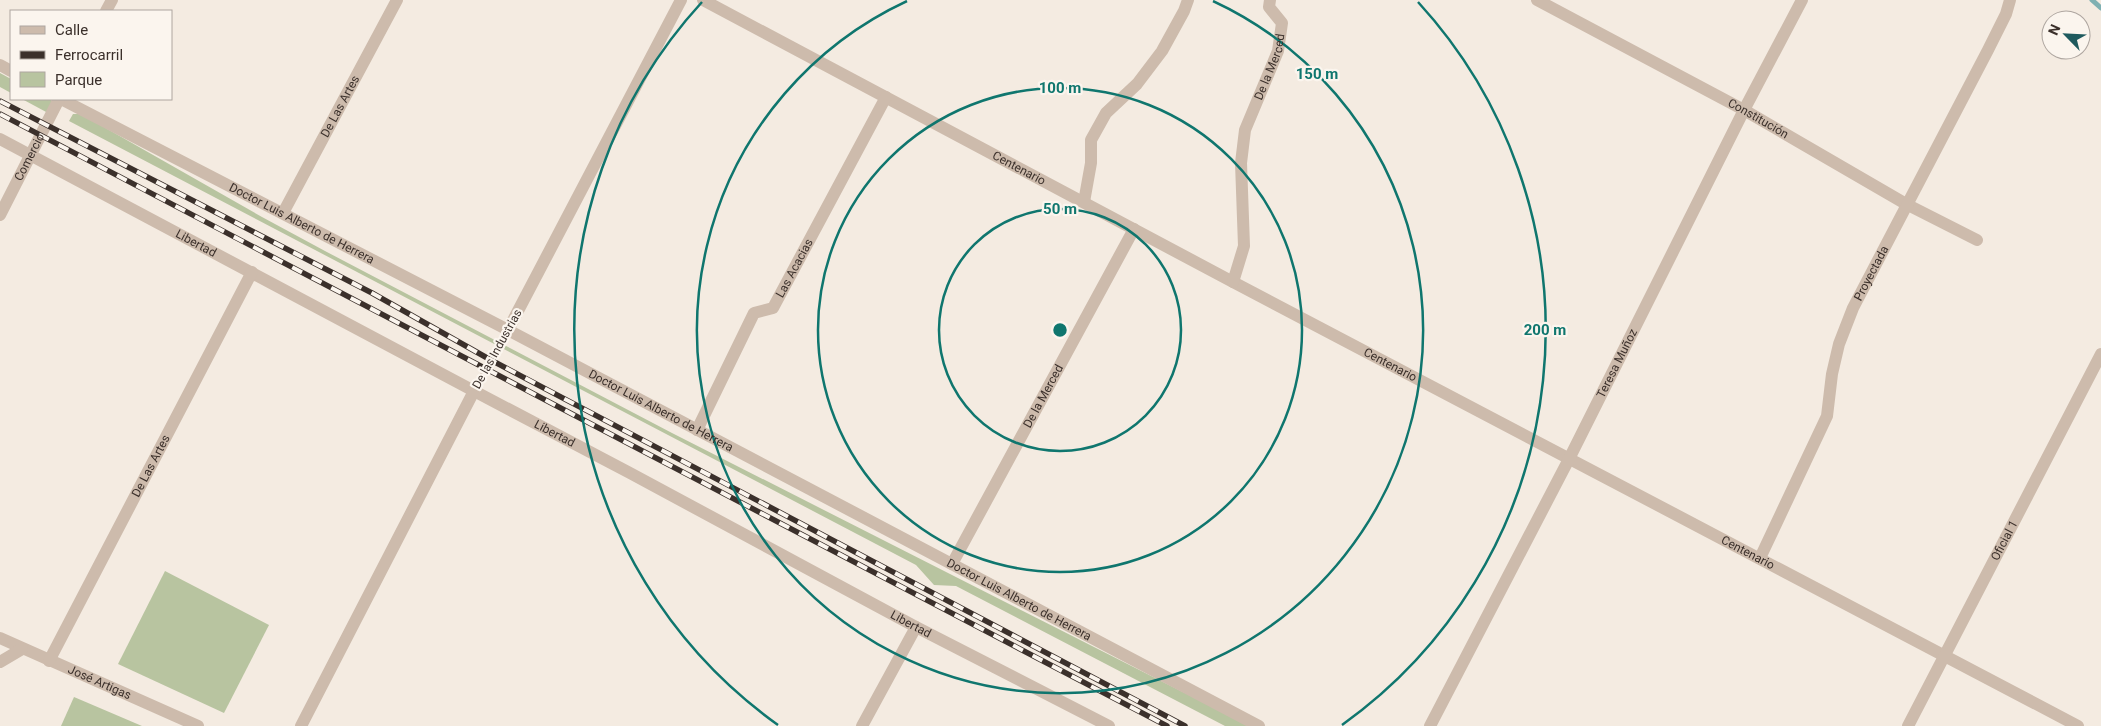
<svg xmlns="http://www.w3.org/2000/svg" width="2101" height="726" viewBox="0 0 2101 726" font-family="Roboto,sans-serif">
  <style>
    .green { fill: #b8c4a0 }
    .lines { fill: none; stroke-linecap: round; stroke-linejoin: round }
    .stream { stroke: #7fb0b2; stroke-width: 5 }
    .path { stroke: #b9a596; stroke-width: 3; stroke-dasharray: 2.5 2.5; stroke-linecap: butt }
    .minor { stroke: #cdbbac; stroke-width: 12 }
    .rail-casing { stroke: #3b302b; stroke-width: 5.5 }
    .rail { stroke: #fbf5ee; stroke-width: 4; stroke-dasharray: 11; stroke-linecap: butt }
    .ring { fill: none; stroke: #0f766e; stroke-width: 2.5 }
    .labels { text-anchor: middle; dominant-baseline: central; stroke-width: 4.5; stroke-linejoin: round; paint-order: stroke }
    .street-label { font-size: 12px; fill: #3b302b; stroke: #fbf5ee }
    .centre { fill: #0f766e; stroke: #fbf5ee; stroke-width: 2.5 }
    .ring-label { font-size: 15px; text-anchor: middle; font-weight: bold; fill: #0f766e; stroke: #fbf5ee; stroke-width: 4.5; stroke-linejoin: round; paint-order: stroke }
  </style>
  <rect width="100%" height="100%" fill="#f4ebe1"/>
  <!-- green -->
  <g class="green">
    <polygon points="0,73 11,79 11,93 0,87"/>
    <polygon points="22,99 48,99 53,101 48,113"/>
    <polygon points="73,114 81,114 262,217 325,251 672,433 1250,726 1225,726 956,586 934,585 916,565 69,121"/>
    <polygon points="165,571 269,625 224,713 118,664"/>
    <polygon points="74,697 142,726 61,726"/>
  </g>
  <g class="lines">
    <!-- stream -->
    <polyline class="stream" points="2092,0 2101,8"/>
    <!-- path -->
    <polyline class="path" points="479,380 489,359 500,341"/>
    <!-- minor -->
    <g class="minor">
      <path id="s1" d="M 703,0 L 1233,282 L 2078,726"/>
      <path id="s2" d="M 1537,0 L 1744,110 L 1906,204 L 1977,240"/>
      <polyline points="106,11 112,0"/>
      <polyline points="0,65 11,71"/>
      <path id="s3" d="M 61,99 L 508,330 L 1259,726"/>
      <path id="s4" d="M 0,139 L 474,391 L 630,473 L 916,627 L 1109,726"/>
      <polyline points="1084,202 1091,163 1091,140 1106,113 1137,84 1162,51 1184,11 1188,0"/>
      <path id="s5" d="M 283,213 L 397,0"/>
      <path id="s6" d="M 0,215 L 59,99"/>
      <path id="s7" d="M 1233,282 L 1244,246 L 1241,163 L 1245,130 L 1278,51 L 1282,23 L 1269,7 L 1270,0"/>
      <polyline points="508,330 681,0"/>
      <path id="s8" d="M 697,430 L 754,313 L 773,308 L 886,97"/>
      <path id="s9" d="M 1760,558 L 1827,416 L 1832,374 L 1839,344 L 1853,308 L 1988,50 L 2006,14 L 2010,0"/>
      <path id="s10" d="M 952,564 L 1134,229"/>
      <path id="s11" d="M 0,638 L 198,726"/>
      <path id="s12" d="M 49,661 L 252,272"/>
      <polyline points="0,662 22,649"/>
      <polyline points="301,726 474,391"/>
      <polyline points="862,726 916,627"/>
      <path id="s13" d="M 1430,726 L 1569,459 L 1744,110 L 1802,0"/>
      <path id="s14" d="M 1908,726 L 2101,354"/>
    </g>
    <defs>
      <g id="rail">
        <polyline points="0,101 372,293 489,359 1185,726"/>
        <polyline points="0,114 1167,726"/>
      </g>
    </defs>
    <!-- rail casing -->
    <use href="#rail" class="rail-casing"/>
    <!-- rail -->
    <use href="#rail" class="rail"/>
  </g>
  <!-- distance rings -->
  <g class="ring">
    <circle cx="1060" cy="330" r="121"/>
    <circle cx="1060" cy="330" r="242"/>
    <path d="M1213 1A363 363 0 1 1 907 1"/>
    <path d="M778 725A485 485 0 0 1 702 2M1418 2A485 485 0 0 1 1342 725"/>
  </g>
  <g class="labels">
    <!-- street labels -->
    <g class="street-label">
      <text stroke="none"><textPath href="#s7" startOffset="222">De la Merced</textPath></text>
      <text stroke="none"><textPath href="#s5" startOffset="121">De Las Artes</textPath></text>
      <text stroke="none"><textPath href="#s2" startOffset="251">Constitución</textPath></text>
      <text stroke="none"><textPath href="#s6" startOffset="65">Comercio</textPath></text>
      <text stroke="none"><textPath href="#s1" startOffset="358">Centenario</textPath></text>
      <text stroke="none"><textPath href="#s3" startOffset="271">Doctor Luis Alberto de Herrera</textPath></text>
      <text stroke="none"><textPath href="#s4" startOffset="222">Libertad</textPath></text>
      <text stroke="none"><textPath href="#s8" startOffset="195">Las Acacias</textPath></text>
      <text stroke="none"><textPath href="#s9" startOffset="308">Proyectada</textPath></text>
      <text transform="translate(497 349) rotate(-61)">De las Industrias</text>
      <text stroke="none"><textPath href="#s13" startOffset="408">Teresa Muñoz</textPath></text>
      <text stroke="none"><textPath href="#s1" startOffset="778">Centenario</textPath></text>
      <text stroke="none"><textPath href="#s10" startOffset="191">De la Merced</textPath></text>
      <text stroke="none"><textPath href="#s3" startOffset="676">Doctor Luis Alberto de Herrera</textPath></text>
      <text stroke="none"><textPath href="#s4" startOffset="628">Libertad</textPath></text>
      <text stroke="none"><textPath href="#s12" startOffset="220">De Las Artes</textPath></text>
      <text stroke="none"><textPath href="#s14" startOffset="209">Oficial 1</textPath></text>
      <text stroke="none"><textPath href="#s1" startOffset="1182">Centenario</textPath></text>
      <text stroke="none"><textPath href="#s3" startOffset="1081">Doctor Luis Alberto de Herrera</textPath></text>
      <text stroke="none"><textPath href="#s4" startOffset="1032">Libertad</textPath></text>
      <text stroke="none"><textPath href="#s11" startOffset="109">José Artigas</textPath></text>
    </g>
  </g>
  <circle cx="1060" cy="330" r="8" class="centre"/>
  <g class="ring-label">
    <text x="1317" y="79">150 m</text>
    <text x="1060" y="93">100 m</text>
    <text x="1060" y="214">50 m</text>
    <text x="1545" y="335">200 m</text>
  </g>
  <!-- legend -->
  <rect x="10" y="10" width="162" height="90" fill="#fbf5ee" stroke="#aea6a0"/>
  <rect x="20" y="26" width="25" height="8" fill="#cdbbac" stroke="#aea6a0"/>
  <text x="55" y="35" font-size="15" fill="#3b302b">Calle</text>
  <rect x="20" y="51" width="25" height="8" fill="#3b302b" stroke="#aea6a0"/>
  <text x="55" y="60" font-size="15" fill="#3b302b">Ferrocarril</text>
  <rect x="20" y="72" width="25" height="15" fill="#b8c4a0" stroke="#aea6a0"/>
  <text x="55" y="85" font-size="15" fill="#3b302b">Parque</text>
  <!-- north arrow -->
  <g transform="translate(2066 35) rotate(294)"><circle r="24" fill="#fbf5ee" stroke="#aea6a0"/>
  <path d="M0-4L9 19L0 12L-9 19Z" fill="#1f5a5e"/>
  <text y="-8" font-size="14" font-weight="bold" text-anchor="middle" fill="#3b302b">N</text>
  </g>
</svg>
